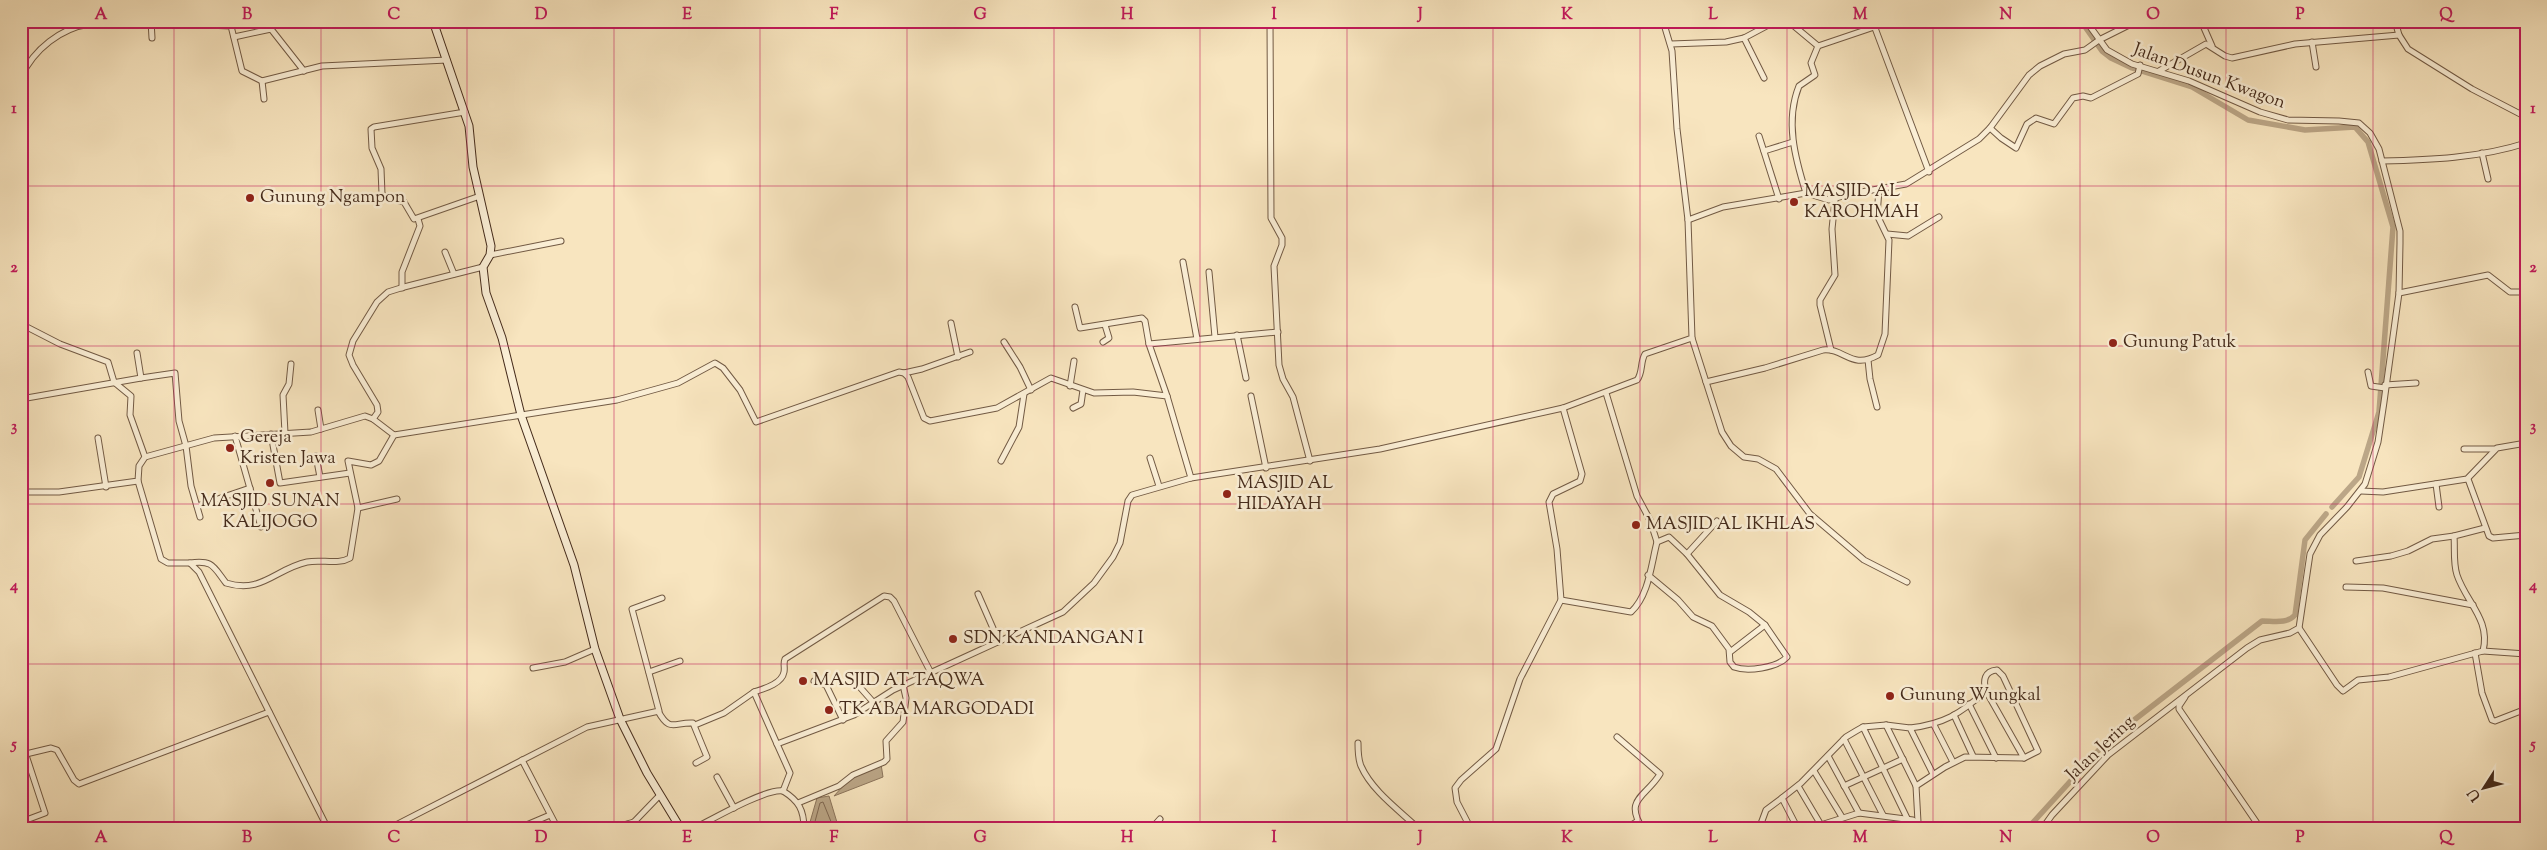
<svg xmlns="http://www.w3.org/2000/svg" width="2547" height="850" viewBox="0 0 2547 850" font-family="'Sorts Mill Goudy',serif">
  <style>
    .water { fill: #bba687; stroke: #8c755c }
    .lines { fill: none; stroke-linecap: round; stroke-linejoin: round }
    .shore { stroke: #806851; stroke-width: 1 }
    .canal { stroke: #bba687; stroke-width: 5.5 }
    .street-casing { stroke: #725a44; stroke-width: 7 }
    .secondary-casing { stroke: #452b1b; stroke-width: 9 }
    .street { stroke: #faeed5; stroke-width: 5 }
    .secondary { stroke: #faeed5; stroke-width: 7 }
    .grid { fill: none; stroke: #c2185b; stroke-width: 1; stroke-opacity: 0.55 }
    .poi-dot { fill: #8f2418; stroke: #faeed5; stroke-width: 2 }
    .labels { text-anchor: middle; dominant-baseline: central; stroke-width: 5; stroke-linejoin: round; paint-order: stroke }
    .street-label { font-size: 18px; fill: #452b1b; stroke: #faeed5 }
    .poi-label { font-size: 18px; fill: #452b1b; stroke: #faeed5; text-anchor: start }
    .neatline { fill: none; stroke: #c2185b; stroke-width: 2 }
    .grid-label { font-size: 16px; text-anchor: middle; font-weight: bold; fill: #c2185b }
  </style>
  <rect width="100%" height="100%" fill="#f8e5bf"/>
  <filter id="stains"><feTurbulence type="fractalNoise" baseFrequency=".004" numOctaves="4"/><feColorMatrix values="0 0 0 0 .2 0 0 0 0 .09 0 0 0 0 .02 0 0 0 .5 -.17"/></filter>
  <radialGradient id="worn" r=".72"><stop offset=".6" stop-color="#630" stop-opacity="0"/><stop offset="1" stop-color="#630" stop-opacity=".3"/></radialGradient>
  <!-- water -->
  <g class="water">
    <polygon points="881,764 883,777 834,796 852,776"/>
    <polygon points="829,796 839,829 808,829 817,798"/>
  </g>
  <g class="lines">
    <!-- shore -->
    <polyline class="shore" points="813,829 820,803 823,802 834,829"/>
    <!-- canal -->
    <g class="canal">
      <polyline points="2081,21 2102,51 2111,58 2132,68 2192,87 2248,120 2305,130 2355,127 2368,142 2393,227 2379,412 2359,477 2332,507"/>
      <path d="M 2027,829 L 2107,741 L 2262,621 C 2274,621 2287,624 2295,615 L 2305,540 L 2326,514"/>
    </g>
    <defs>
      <g id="street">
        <polyline points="151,21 152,38"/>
        <polyline points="204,21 206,25 231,26 242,71 262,81 322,66 447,60"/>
        <polyline points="1270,21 1271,218 1282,238 1282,245 1274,266 1279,365 1283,379 1293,397 1310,461"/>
        <polyline points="1788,21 1818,46 1892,21"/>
        <polyline points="2201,21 2212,46"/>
        <polyline points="2395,21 2399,35 2408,49 2472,89 2526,117"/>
        <polyline points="175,23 193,21"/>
        <polyline points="1875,28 1929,172"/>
        <polyline points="234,37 271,29 304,71"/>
        <polyline points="1744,38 1764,78"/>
        <polyline points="2312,42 2316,67"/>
        <polyline points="1671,44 1726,42 1744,38 1776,21"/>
        <polyline points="2159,71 2206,44 2225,56 2232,58 2295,44 2399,35"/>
        <path d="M 21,77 C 34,49 61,28 90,24 C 99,23 109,26 117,21"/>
        <polyline points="262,81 264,99"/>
        <polyline points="465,112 374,127 371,129 372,148 381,169 382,194 385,197 404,202 414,219 480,196"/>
        <polyline points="1990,128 2001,138 2016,148 2027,124 2036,118 2054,124 2073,98 2083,96 2091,98 2138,74 2140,65"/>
        <polyline points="1759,136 1779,199"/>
        <polyline points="1764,151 1793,142"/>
        <polyline points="2482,153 2488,179"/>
        <path d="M 2382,161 C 2429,160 2480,158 2526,143"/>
        <path d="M 1806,193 C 1795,158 1785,121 1799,86 L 1815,75 L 1811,63 L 1818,46"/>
        <polyline points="1688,220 1723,207 1806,193 1829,200 1850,194 1906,184 1979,139 1990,128 2029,75 2040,66 2064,54 2085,50 2099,40 2137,21"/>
        <polyline points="1887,234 1908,236 1939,217"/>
        <polyline points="445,252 454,274"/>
        <polyline points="490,255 561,241"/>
        <polyline points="1183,262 1197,339"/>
        <polyline points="1209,272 1215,337"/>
        <polyline points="402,288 402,272 420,226 418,219"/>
        <polyline points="2399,293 2488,275 2510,292 2526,292"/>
        <polyline points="1075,307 1080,328 1142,318 1145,321 1149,344"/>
        <polyline points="951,323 958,357"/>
        <polyline points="21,324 60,344 108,362 114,382 131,396 130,415 145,457"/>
        <polyline points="1237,335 1246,378"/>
        <polyline points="1692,338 1722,432 1731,446 1744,457 1758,459 1776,469 1810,514 1864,560 1907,582"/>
        <polyline points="1004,342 1020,367 1031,390"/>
        <polyline points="1103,342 1109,338 1105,325"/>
        <polyline points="1831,350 1820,305 1820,300 1835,275 1832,229 1835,200"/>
        <polyline points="1868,360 1870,379 1877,407"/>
        <polyline points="2368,372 2371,386 2385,388"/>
        <polyline points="904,373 922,369 970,352"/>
        <polyline points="141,378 175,373 179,421 186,446 191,486 200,517"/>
        <path d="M 1706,382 L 1765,368 L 1823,350 C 1845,348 1851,370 1878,355 L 1885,334 L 1889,240 L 1877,215 L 1879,190"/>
        <polyline points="2385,385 2416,383"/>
        <polyline points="1070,386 1074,361"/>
        <polyline points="1606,393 1637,496 1650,520 1657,542"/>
        <polyline points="1167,396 1149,344 1278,332"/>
        <polyline points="1251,396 1266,468"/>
        <polyline points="21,399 141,378 137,353"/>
        <polyline points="1073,408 1081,404 1083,390"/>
        <polyline points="318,410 321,429"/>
        <polyline points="373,419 378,412 377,405 353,365 349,355 353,341 377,302 388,292 404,287 483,267"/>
        <polyline points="285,433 283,395 289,384 291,364"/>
        <polyline points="271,434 280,483 350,473"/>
        <polyline points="235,436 261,527"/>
        <polyline points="98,438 106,487"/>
        <polyline points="2464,449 2495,449"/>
        <polyline points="316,456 320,477"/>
        <polyline points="1150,458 1159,486"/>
        <polyline points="1001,461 1019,427 1024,394"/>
        <polyline points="2468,479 2489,536 2493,538 2526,535"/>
        <polyline points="138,481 161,559 168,563 190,563 199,572 328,829"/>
        <polyline points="2436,484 2439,507"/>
        <polyline points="2361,491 2383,492 2467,479 2497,448 2526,443"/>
        <polyline points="21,492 59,492 138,481 139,466 145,457 214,438 311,432 365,416 373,419 394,435 617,400 678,383 715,363 723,368 740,390 756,422 899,372 904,373 908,377 924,418 930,421 997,408 1051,378 1094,393 1133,392 1167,396 1191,478"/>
        <polyline points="197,506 250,488"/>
        <polyline points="358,508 397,499"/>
        <polyline points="1687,554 1717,521"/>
        <polyline points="2356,561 2391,556 2408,551 2432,539 2454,536"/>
        <path d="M 190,563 C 213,560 213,566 226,583 C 262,594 275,569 307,562 C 321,559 338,565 350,558 L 358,508 L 348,461 L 371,465 L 379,461 L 394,435"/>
        <polyline points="2346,587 2383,588 2473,605"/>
        <polyline points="978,594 999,642"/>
        <path d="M 1561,600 L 1631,612 C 1649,595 1651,565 1657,542 L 1669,537 L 1687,554 L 1720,595 L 1749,612 L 1765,625 L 1787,657 C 1777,668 1747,672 1734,667 L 1730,662 L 1729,649 L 1712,626 L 1693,617 L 1678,600 L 1648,575"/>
        <path d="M 2299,628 L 2337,685 L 2343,691 L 2358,680 L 2389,677 L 2483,651 C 2491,620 2466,602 2457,575 C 2453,563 2455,548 2454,536 L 2485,528"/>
        <polyline points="2483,651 2526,654"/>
        <polyline points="1730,652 1765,625"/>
        <polyline points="2475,653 2482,693 2492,720 2495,721 2526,709"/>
        <polyline points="533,668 565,662 595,649"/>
        <polyline points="649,672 680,661"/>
        <polyline points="850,676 873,702"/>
        <polyline points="814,681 826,685 843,720"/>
        <polyline points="2185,697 2179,706 2179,709 2261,829"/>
        <polyline points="1969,704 1996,758"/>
        <path d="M 658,711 C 670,733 674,722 693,723 L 707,757 L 696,763"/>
        <polyline points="1954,715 1973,756"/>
        <polyline points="695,725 724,713 754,692"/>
        <polyline points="1886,725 1916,786"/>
        <polyline points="1934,725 1953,762"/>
        <polyline points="1863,727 1907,818"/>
        <path d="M 1910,728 C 1944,724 1960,714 1986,691 C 1983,681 1984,671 1997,670 L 2003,676 L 2038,751 L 2024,758"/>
        <path d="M 1617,737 L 1660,774 C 1646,797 1623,799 1643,829"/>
        <polyline points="1844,739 1883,815"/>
        <polyline points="21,740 45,813 21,822"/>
        <path d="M 1358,743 C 1358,750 1358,759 1361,766 C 1372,791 1399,810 1419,829"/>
        <path d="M 777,744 L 754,692 C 763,689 782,684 784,672 C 785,667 783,664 785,659 L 884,596 L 890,597 L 894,601 L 931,673"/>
        <polyline points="26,754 51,748 57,750 74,780 79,784 269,712"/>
        <polyline points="1828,756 1859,813"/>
        <polyline points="522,760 558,829"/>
        <polyline points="1814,771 1842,817"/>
        <polyline points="717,777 734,808"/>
        <polyline points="1798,786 1821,825"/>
        <polyline points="1844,786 1903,759"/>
        <path d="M 783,791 C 799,801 804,810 804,829"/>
        <polyline points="798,803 839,786 853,775 884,762 887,759 886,741 903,722 906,698 903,685"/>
        <polyline points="634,822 660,795"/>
        <polyline points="1918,822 1916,786 1945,767 1965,757 2024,758 1986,691"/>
        <polyline points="388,829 587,727 659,711 632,609 662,598"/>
        <polyline points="517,829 550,815"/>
        <polyline points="609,829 634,822 638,829"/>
        <path d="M 693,829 C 711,820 766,788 783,791 L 790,773 L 777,744 L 854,715 L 893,690 L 1063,612 L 1094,583 L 1113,557 L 1120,543 L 1128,501 L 1132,495 L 1191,478 L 1380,449 L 1563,408 L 1637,380 C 1643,373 1640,362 1645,354 L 1692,338 L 1688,220 L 1677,129 L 1672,51 L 1663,21"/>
        <polyline points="1151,829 1160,819"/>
        <polyline points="1471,829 1457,802 1455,788 1461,780 1496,749 1520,679 1561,600 1557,549 1549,502 1553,494 1580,481 1582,474 1563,408"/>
        <polyline points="1625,829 1638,821"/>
        <polyline points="1759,829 1766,810 1782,798"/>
        <polyline points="1798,829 1782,798 1801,783 1846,737 1856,731 1863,727 1886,725 1910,728 1933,774"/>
        <polyline points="1808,829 1859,813 1913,820 1925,829"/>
        <polyline points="2042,829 2052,815 2108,755 2247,648 2260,640 2290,633 2299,628 2310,554 2320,535 2347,507 2365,484 2378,442 2384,402 2399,293 2400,243 2400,231 2379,149 2370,133 2359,123 2339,121 2288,120 2260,112 2189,81 2132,64 2107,50 2086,21"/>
      </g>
      <polyline id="secondary" points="433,21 469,126 473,167 491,246 490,255 483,267 486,293 502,338 521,415 574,565 595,649 620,719 647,773 681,829"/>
    </defs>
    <!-- street casing -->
    <use href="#street" class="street-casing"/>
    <!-- secondary casing -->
    <use href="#secondary" class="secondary-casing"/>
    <!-- street -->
    <use href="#street" class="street"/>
    <!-- secondary -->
    <use href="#secondary" class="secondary"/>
  </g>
  <!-- grid -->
  <path class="grid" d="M 174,21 L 174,829M 321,21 L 321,829M 467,21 L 467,829M 614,21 L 614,829M 760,21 L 760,829M 907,21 L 907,829M 1054,21 L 1054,829M 1200,21 L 1200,829M 1347,21 L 1347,829M 1493,21 L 1493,829M 1640,21 L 1640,829M 1787,21 L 1787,829M 1933,21 L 1933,829M 2080,21 L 2080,829M 2226,21 L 2226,829M 2373,21 L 2373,829M 21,186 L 2526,186M 21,346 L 2526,346M 21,504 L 2526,504M 21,664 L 2526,664"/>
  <!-- markers -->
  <g class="poi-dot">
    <circle cx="250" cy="198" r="5"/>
    <circle cx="1794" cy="202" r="5"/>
    <circle cx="2113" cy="343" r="5"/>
    <circle cx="230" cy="448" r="5"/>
    <circle cx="270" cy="483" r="5"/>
    <circle cx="1227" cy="494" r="5"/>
    <circle cx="1636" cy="525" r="5"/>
    <circle cx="953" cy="639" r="5"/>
    <circle cx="803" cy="681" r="5"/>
    <circle cx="1890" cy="696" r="5"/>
    <circle cx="829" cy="710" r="5"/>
  </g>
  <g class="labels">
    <!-- street labels -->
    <g class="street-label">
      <text transform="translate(2209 77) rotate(20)">Jalan Dusun Kwagon</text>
      <text transform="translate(2101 749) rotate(-43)">Jalan Jering</text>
    </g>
    <!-- poi labels -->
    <g class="poi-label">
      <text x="1804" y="192">MASJID AL<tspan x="1804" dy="21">KAROHMAH</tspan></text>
      <text x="260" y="198">Gunung Ngampon</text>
      <text x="2123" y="343">Gunung Patuk</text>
      <text x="240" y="438">Gereja<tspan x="240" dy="21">Kristen Jawa</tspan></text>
      <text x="1237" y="484">MASJID AL<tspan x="1237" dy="21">HIDAYAH</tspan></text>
      <text x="270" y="502" text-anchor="middle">MASJID SUNAN<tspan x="270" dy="21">KALIJOGO</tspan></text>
      <text x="1646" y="525">MASJID AL IKHLAS</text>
      <text x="963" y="639">SDN KANDANGAN I</text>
      <text x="813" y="681">MASJID AT TAQWA</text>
      <text x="1900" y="696">Gunung Wungkal</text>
      <text x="839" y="710">TK ABA MARGODADI</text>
    </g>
  </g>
  <!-- margin -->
  <rect width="2547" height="850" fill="none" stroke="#f8e5bf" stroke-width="55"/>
  <!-- north arrow -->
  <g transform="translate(2484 788) rotate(234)" stroke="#faeed5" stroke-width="4" paint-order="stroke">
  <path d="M0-4L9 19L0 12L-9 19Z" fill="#452b1b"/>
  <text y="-8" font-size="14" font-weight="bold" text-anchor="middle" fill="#452b1b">U</text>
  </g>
  <rect x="28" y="28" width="2492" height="794" class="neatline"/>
  <g class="grid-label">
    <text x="101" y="19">A</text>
    <text x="247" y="19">B</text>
    <text x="394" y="19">C</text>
    <text x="541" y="19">D</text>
    <text x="687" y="19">E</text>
    <text x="834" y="19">F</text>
    <text x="980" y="19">G</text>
    <text x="1127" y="19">H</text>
    <text x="1274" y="19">I</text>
    <text x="1420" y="19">J</text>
    <text x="1567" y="19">K</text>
    <text x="1713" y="19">L</text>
    <text x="1860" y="19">M</text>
    <text x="2006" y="19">N</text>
    <text x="2153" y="19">O</text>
    <text x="2300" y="19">P</text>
    <text x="2446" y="19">Q</text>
    <text x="14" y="113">1</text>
    <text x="2533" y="113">1</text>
    <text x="14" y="272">2</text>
    <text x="2533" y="272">2</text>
    <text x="14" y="431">3</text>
    <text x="2533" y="431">3</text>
    <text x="14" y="590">4</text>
    <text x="2533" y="590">4</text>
    <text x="14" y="749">5</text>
    <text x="2533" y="749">5</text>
    <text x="101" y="842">A</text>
    <text x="247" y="842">B</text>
    <text x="394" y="842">C</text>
    <text x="541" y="842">D</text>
    <text x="687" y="842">E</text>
    <text x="834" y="842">F</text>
    <text x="980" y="842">G</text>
    <text x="1127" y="842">H</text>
    <text x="1274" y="842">I</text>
    <text x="1420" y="842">J</text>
    <text x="1567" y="842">K</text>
    <text x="1713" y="842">L</text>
    <text x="1860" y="842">M</text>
    <text x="2006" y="842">N</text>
    <text x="2153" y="842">O</text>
    <text x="2300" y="842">P</text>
    <text x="2446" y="842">Q</text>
  </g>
  <rect width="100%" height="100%" filter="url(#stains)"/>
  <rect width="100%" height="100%" fill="url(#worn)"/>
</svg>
